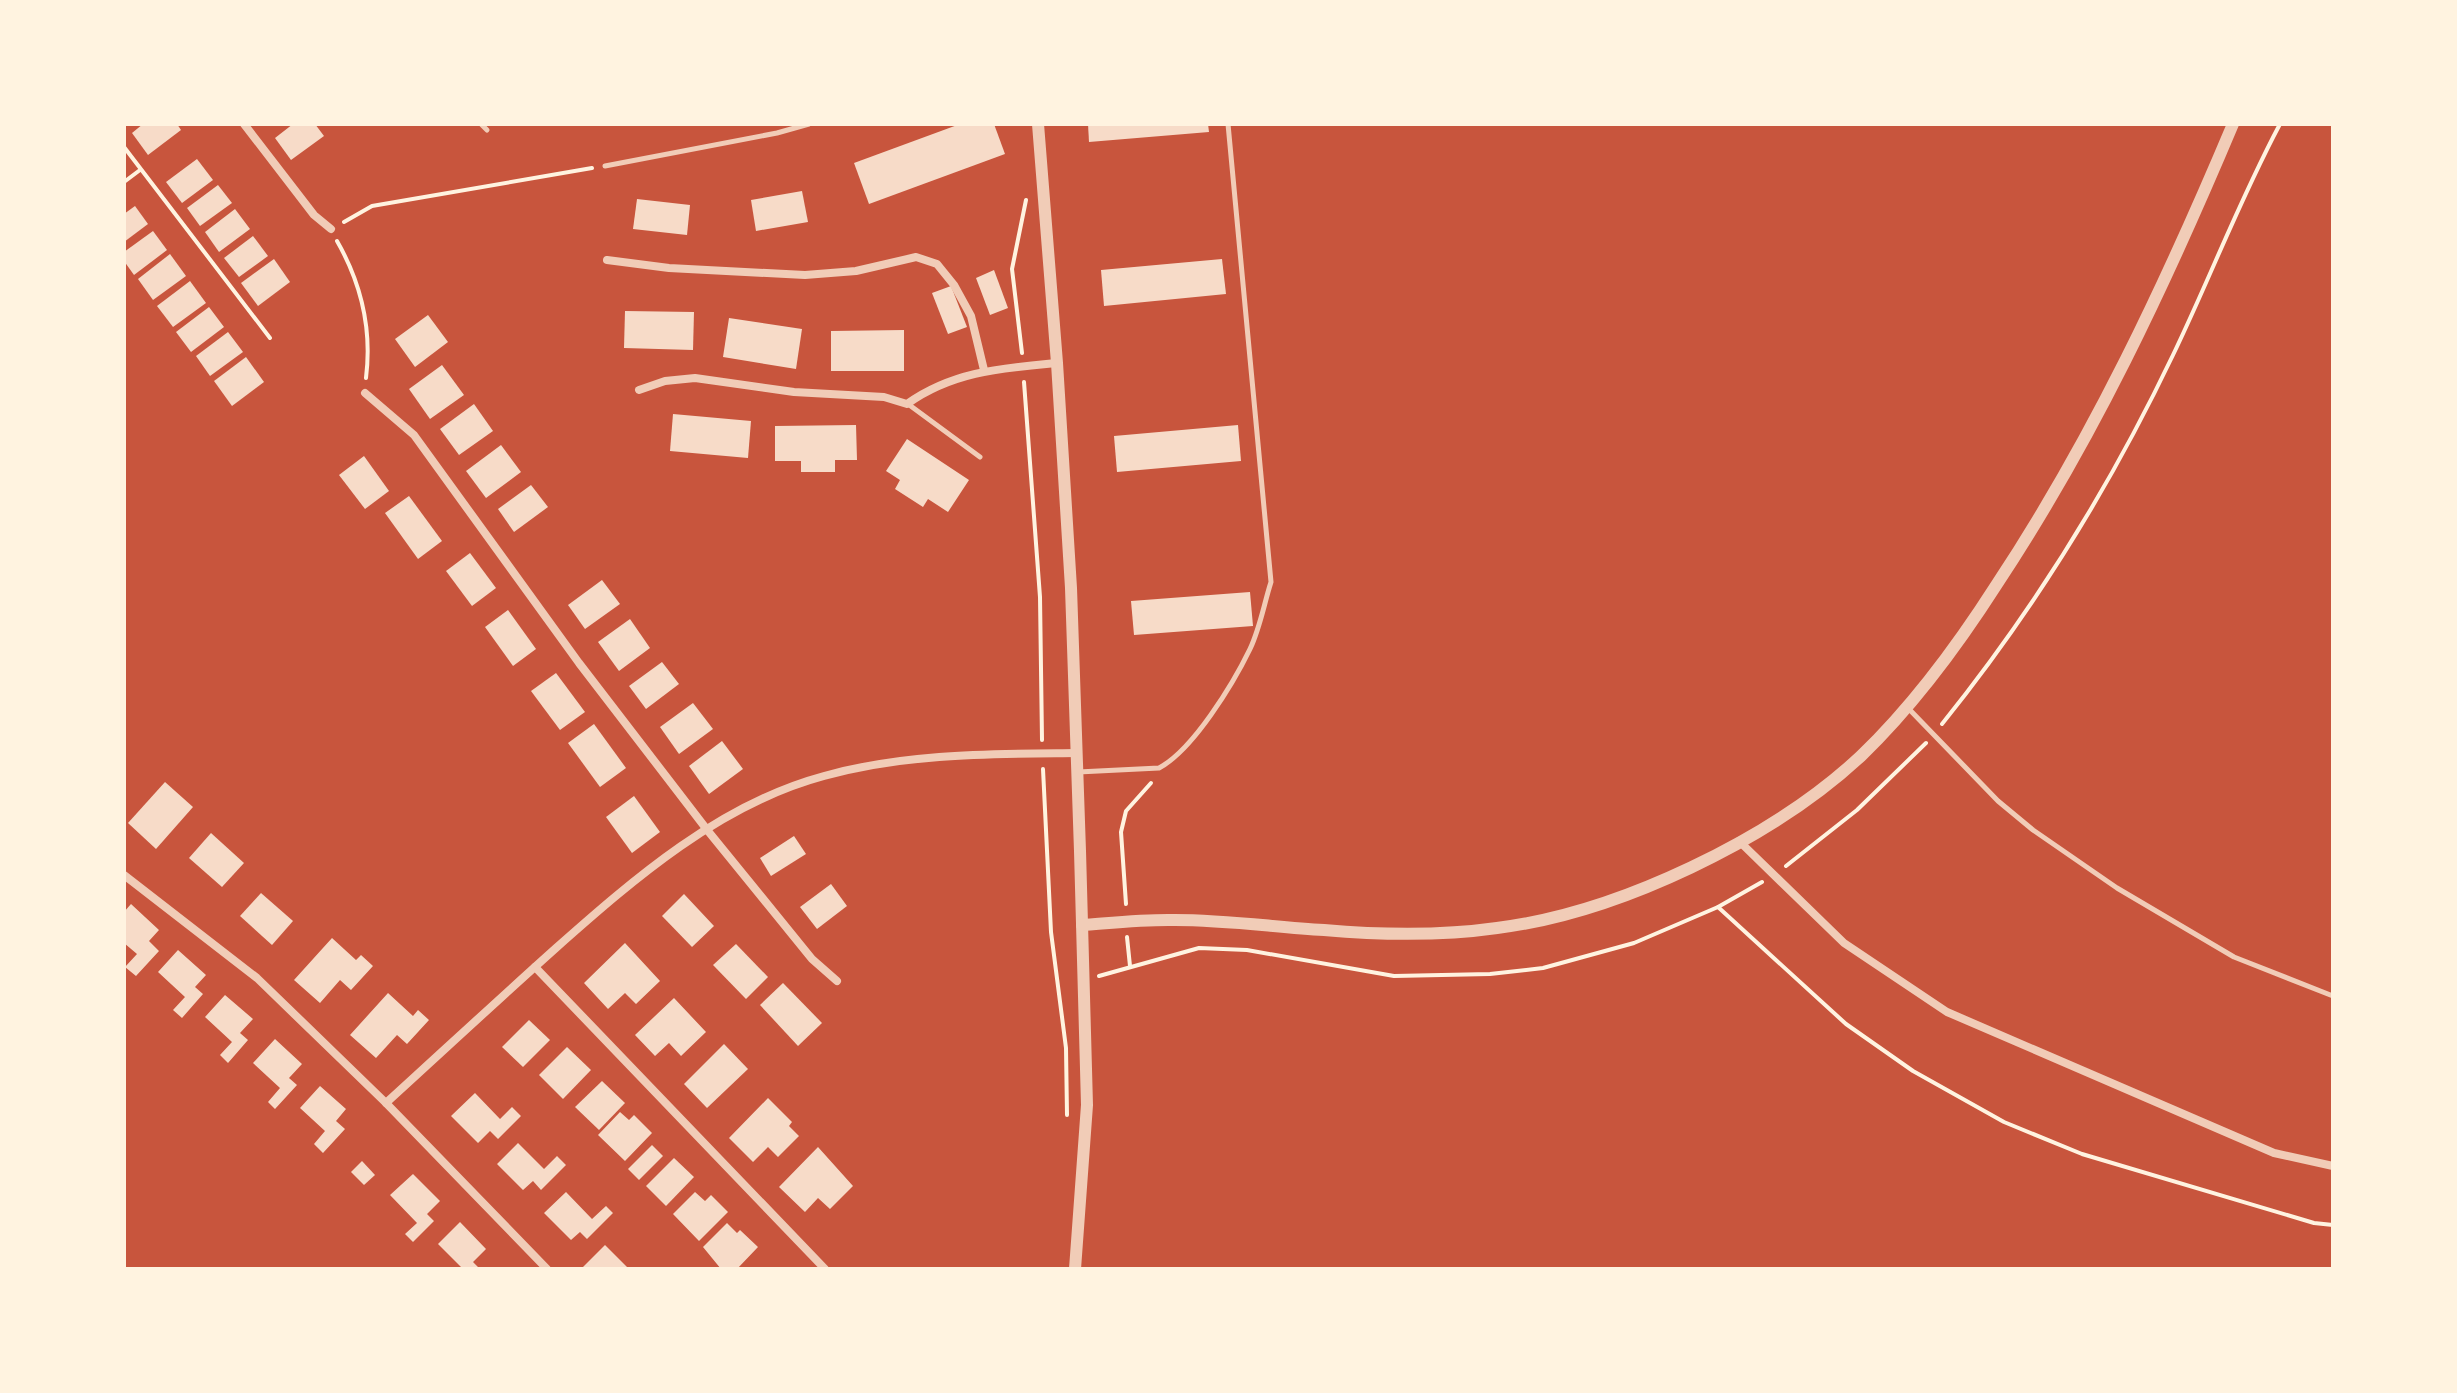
<svg xmlns="http://www.w3.org/2000/svg" width="2457" height="1393" viewBox="0 0 2457 1393" font-family="'Archivo Narrow',sans-serif">
  <style>
    .building { fill: #f7dbc8 }
    .lines { fill: none; stroke-linecap: round; stroke-linejoin: round }
    .path { stroke: #fff3e0; stroke-width: 4 }
    .service { stroke: #f1ccb7; stroke-width: 5 }
    .minor { stroke: #f1ccb7; stroke-width: 8 }
    .tertiary { stroke: #f1ccb7; stroke-width: 12 }
  </style>
  <rect width="100%" height="100%" fill="#c8553d"/>
  <!-- building -->
  <g class="building">
    <polygon points="143,124 177,124 181,130 148,155 132,133"/>
    <polygon points="293,124 315,124 324,136 291,160 275,138"/>
    <polygon points="960,124 994,124 1005,154 869,204 854,163"/>
    <polygon points="1088,124 1208,124 1209,132 1089,142"/>
    <polygon points="197,159 213,180 182,203 166,182"/>
    <polygon points="218,185 232,203 200,226 187,208"/>
    <polygon points="802,191 808,222 756,231 751,200"/>
    <polygon points="637,199 690,205 687,235 633,229"/>
    <polygon points="135,206 148,224 124,242 124,214"/>
    <polygon points="235,209 250,229 219,252 205,232"/>
    <polygon points="153,231 167,250 134,275 124,261 124,252"/>
    <polygon points="253,236 268,256 239,277 224,258"/>
    <polygon points="170,254 186,276 153,300 138,279"/>
    <polygon points="274,259 290,282 258,306 241,283"/>
    <polygon points="1222,259 1226,294 1104,306 1101,270"/>
    <polygon points="994,270 1008,308 990,315 976,278"/>
    <polygon points="190,281 206,303 173,327 157,306"/>
    <polygon points="951,286 967,327 948,334 932,293"/>
    <polygon points="209,307 224,327 191,352 176,332"/>
    <polygon points="625,311 694,312 693,350 624,348"/>
    <polygon points="428,315 448,342 415,367 395,339"/>
    <polygon points="729,318 802,329 796,369 723,357"/>
    <polygon points="904,330 904,371 831,371 831,331"/>
    <polygon points="228,332 243,352 210,376 196,356"/>
    <polygon points="246,357 264,382 232,406 214,381"/>
    <polygon points="442,365 464,395 430,419 409,389"/>
    <polygon points="474,404 493,431 459,455 440,429"/>
    <polygon points="673,414 751,421 748,458 670,451"/>
    <polygon points="856,425 857,460 835,460 835,472 801,472 801,461 775,461 775,426"/>
    <polygon points="1238,425 1241,461 1117,472 1114,436"/>
    <polygon points="907,439 969,480 948,512 928,499 923,507 895,489 900,480 886,471"/>
    <polygon points="501,445 521,472 486,498 466,471"/>
    <polygon points="364,456 389,491 365,509 339,475"/>
    <polygon points="531,485 548,507 514,532 498,509"/>
    <polygon points="409,496 442,541 418,559 385,513"/>
    <polygon points="470,553 496,588 472,606 446,571"/>
    <polygon points="602,580 620,604 585,629 568,605"/>
    <polygon points="1250,592 1253,626 1134,635 1131,601"/>
    <polygon points="508,610 536,649 513,666 485,627"/>
    <polygon points="630,619 650,648 619,671 598,642"/>
    <polygon points="662,662 679,684 646,709 629,686"/>
    <polygon points="556,673 585,712 560,730 531,691"/>
    <polygon points="693,703 713,729 679,754 660,727"/>
    <polygon points="594,724 626,768 600,787 568,743"/>
    <polygon points="722,741 743,769 709,794 689,766"/>
    <polygon points="165,782 193,807 156,849 128,823"/>
    <polygon points="634,796 660,832 632,853 606,817"/>
    <polygon points="211,833 244,863 222,887 189,858"/>
    <polygon points="794,836 806,854 771,876 760,858"/>
    <polygon points="831,884 847,906 817,929 800,907"/>
    <polygon points="261,893 293,921 272,945 240,916"/>
    <polygon points="684,894 714,926 692,947 662,916"/>
    <polygon points="131,904 159,930 149,941 159,951 136,976 125,967 137,954 124,943 124,912"/>
    <polygon points="332,938 356,960 361,955 373,966 351,990 340,980 320,1003 294,980"/>
    <polygon points="625,943 660,981 636,1004 625,993 608,1009 584,983"/>
    <polygon points="736,944 768,977 746,999 713,965"/>
    <polygon points="178,950 206,975 195,987 203,994 182,1018 173,1010 185,997 158,972"/>
    <polygon points="783,983 822,1023 798,1046 760,1005"/>
    <polygon points="388,993 413,1016 418,1010 429,1020 407,1044 397,1035 376,1058 350,1035"/>
    <polygon points="225,995 253,1019 240,1033 248,1040 228,1063 220,1055 232,1042 205,1017"/>
    <polygon points="674,998 706,1032 681,1056 669,1043 655,1056 635,1035"/>
    <polygon points="529,1020 550,1040 523,1067 502,1047"/>
    <polygon points="275,1039 302,1064 289,1078 297,1085 275,1109 268,1102 280,1088 253,1063"/>
    <polygon points="724,1044 748,1069 707,1108 684,1084"/>
    <polygon points="567,1047 591,1070 563,1099 539,1075"/>
    <polygon points="602,1081 625,1103 599,1130 575,1107"/>
    <polygon points="320,1086 346,1109 336,1121 345,1129 323,1153 314,1144 325,1131 300,1108"/>
    <polygon points="475,1093 500,1119 512,1107 521,1116 498,1139 490,1131 478,1143 451,1116"/>
    <polygon points="768,1098 792,1122 789,1126 799,1136 778,1157 768,1147 753,1162 729,1138"/>
    <polygon points="620,1112 629,1120 634,1115 652,1133 625,1161 598,1135"/>
    <polygon points="518,1143 544,1169 557,1156 566,1165 541,1190 533,1181 523,1190 497,1164"/>
    <polygon points="652,1145 663,1156 639,1180 628,1169"/>
    <polygon points="818,1147 853,1186 830,1209 818,1198 805,1212 779,1187"/>
    <polygon points="674,1158 694,1177 666,1206 646,1186"/>
    <polygon points="362,1161 375,1175 364,1185 351,1172"/>
    <polygon points="413,1174 440,1201 427,1214 434,1221 413,1242 405,1234 417,1223 390,1195"/>
    <polygon points="566,1192 592,1219 606,1206 613,1213 587,1239 580,1232 571,1240 544,1213"/>
    <polygon points="695,1192 705,1201 711,1195 728,1212 699,1241 673,1214"/>
    <polygon points="460,1222 486,1249 473,1262 480,1269 463,1269 438,1244"/>
    <polygon points="727,1223 737,1233 740,1230 758,1247 737,1269 721,1269 703,1247"/>
    <polygon points="605,1245 629,1269 581,1269"/>
  </g>
  <g class="lines">
    <!-- path -->
    <g class="path">
      <polyline points="124,147 270,338"/>
      <polyline points="124,182 140,170"/>
      <polyline points="344,222 372,206 592,168"/>
      <path d="M 337,241 C 361,283 372,330 366,378"/>
      <polyline points="1022,353 1012,269 1026,200"/>
      <polyline points="1024,382 1040,597 1042,740"/>
      <path d="M 1942,724 C 2033,611 2111,485 2173,355 C 2210,278 2240,199 2280,124"/>
      <polyline points="1043,769 1051,932 1066,1048 1067,1115"/>
      <polyline points="1786,866 1857,810 1926,743"/>
      <polyline points="1126,904 1121,832 1126,811 1151,783"/>
      <polyline points="1718,907 1846,1024 1913,1071 2004,1122 2082,1154 2314,1223 2333,1225"/>
      <polyline points="1127,937 1130,966"/>
      <polyline points="1099,976 1199,948 1247,950 1394,976 1490,974 1543,968 1634,943 1718,907 1762,882"/>
    </g>
    <!-- service -->
    <g class="service">
      <polyline points="481,124 487,130"/>
      <polyline points="605,166 777,133 809,124"/>
      <polyline points="908,404 980,457"/>
      <polyline points="1907,707 1998,801 2033,830 2117,888 2234,957 2333,996"/>
      <path d="M 1078,772 L 1159,768 C 1193,750 1233,684 1250,649 C 1260,628 1264,604 1271,582 L 1228,124"/>
    </g>
    <!-- minor -->
    <g class="minor">
      <polyline points="244,124 314,215 331,229"/>
      <polyline points="607,260 669,268 805,275 856,271 916,257 937,264 954,285 971,316 984,370"/>
      <path d="M 639,390 L 665,381 L 695,378 L 794,392 L 884,397 L 907,404 C 953,371 1003,368 1057,363"/>
      <polyline points="365,393 414,435 579,663 708,831 812,959 837,981"/>
      <polyline points="1739,841 1844,943 1947,1012 2274,1153 2333,1166"/>
      <polyline points="124,875 257,978 386,1103 547,1269"/>
      <polyline points="535,967 825,1269"/>
      <path d="M 386,1103 C 443,1051 499,999 556,948 C 635,878 720,804 824,776 C 906,753 991,754 1076,753"/>
    </g>
    <!-- tertiary -->
    <g class="tertiary">
      <polyline points="1038,124 1057,363 1071,588 1080,851 1087,1105 1075,1269"/>
      <path d="M 1082,925 C 1110,923 1139,920 1168,920 C 1220,919 1272,927 1324,930 C 1381,935 1441,936 1497,928 C 1618,913 1772,839 1861,756 C 1913,706 1958,645 1997,584 C 2093,439 2166,283 2233,124"/>
    </g>
  </g>
  <!-- border -->
  <rect width="2457" height="1393" fill="none" stroke="#fff3e0" stroke-width="252"/>
</svg>
